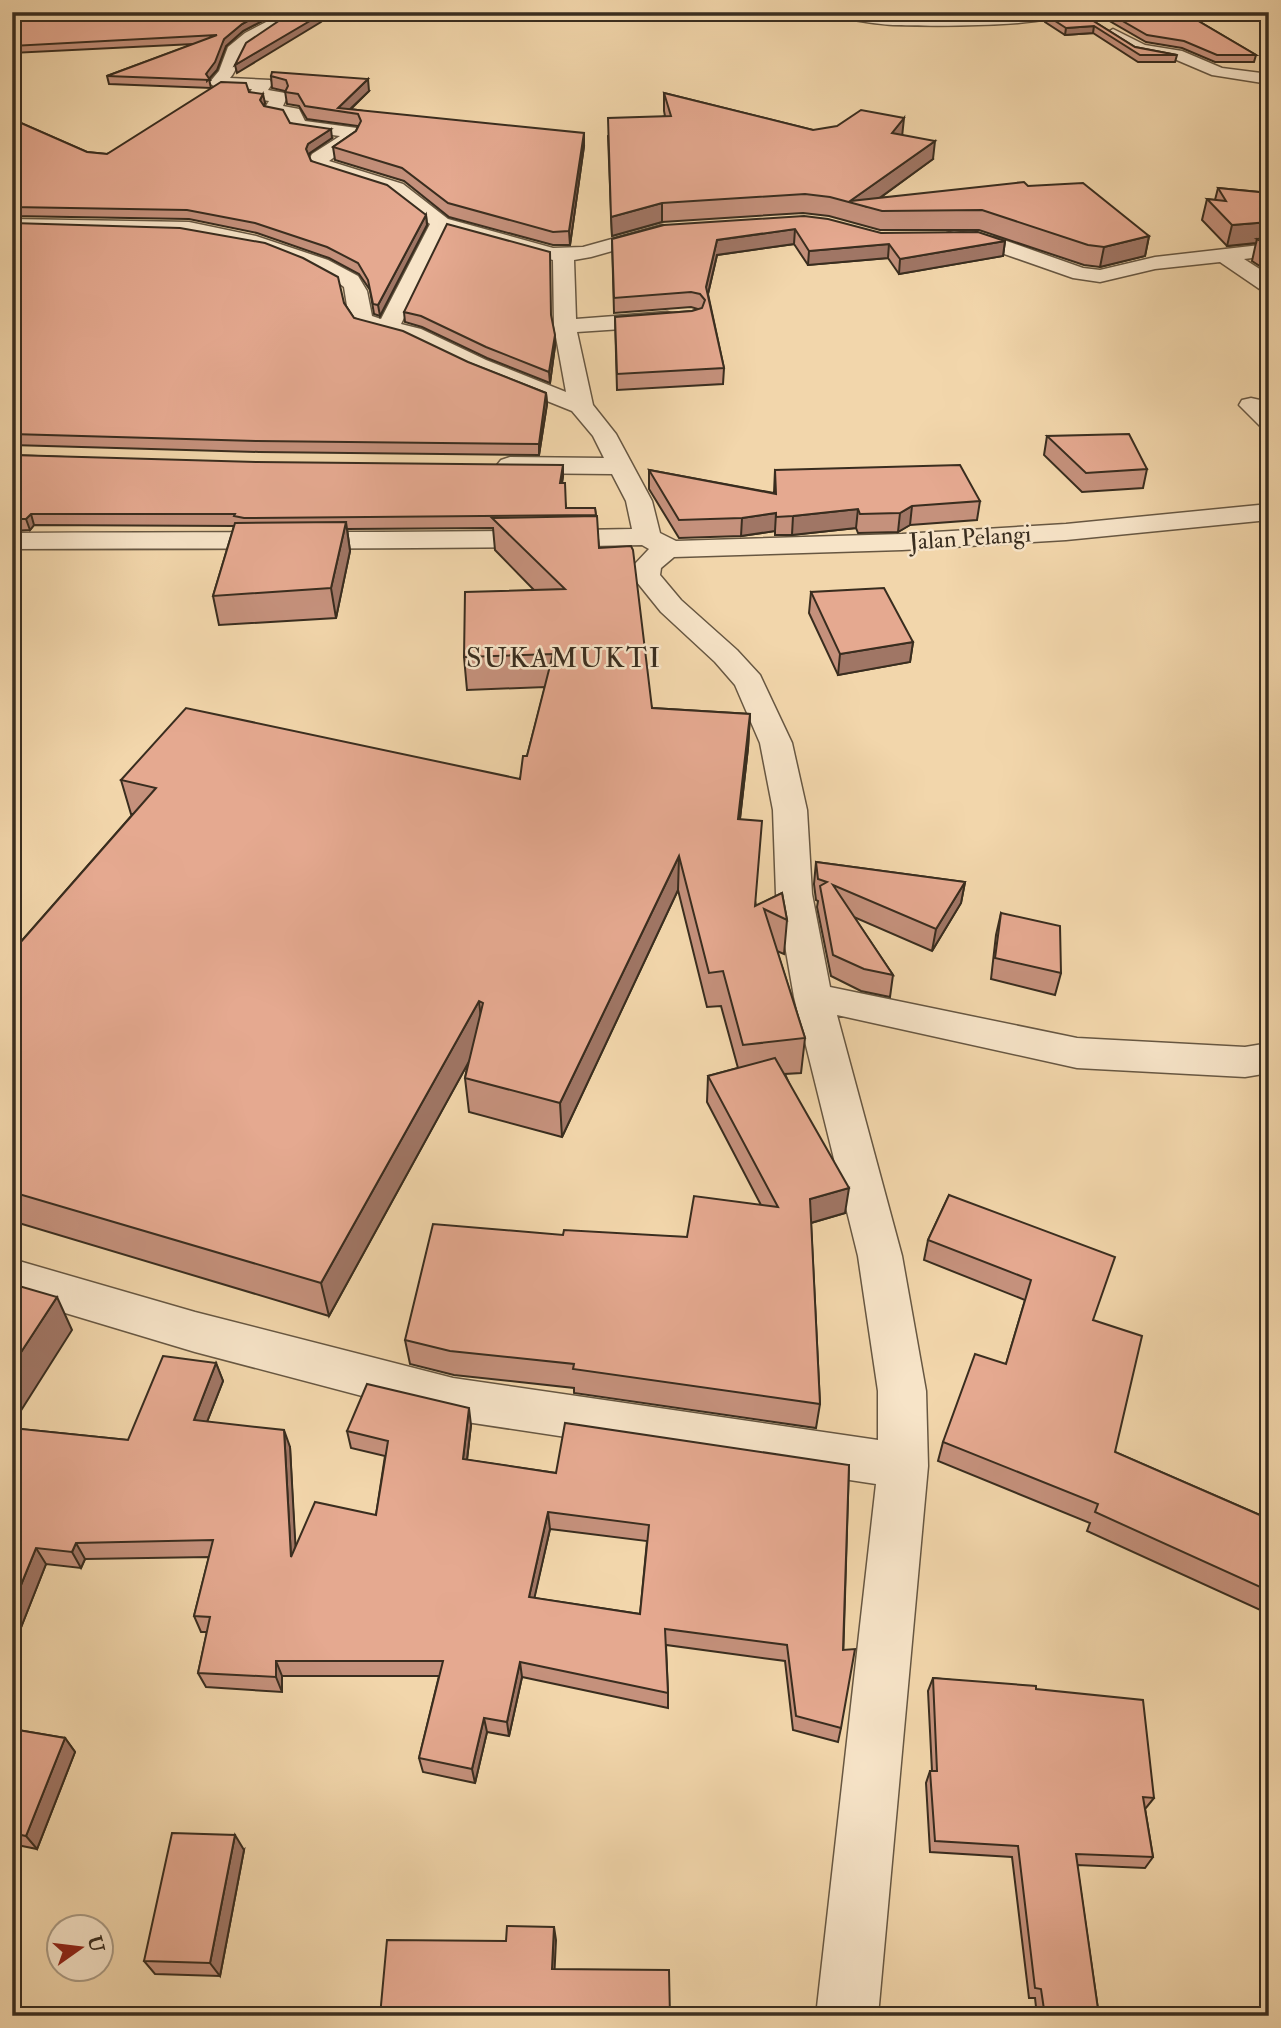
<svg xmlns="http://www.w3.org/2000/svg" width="1281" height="2028" viewBox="0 0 1281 2028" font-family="'IM FELL Double Pica',serif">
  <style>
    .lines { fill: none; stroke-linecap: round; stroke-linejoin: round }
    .street-casing { stroke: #675742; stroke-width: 3 }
    .street { fill: #f7e4c8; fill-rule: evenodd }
    .wall { fill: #c5917c; stroke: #392d1f; stroke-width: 2; fill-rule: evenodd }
    .shaded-wall { fill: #a07665; stroke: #392d1f; stroke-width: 2 }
    .building { fill: #e5a990; stroke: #392d1f; stroke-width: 2; fill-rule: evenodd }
    .labels { text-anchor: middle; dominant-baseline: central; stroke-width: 5; stroke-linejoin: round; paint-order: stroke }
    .far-street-label { font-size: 24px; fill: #392d1f; stroke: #f7e4c8 }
    .far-quarter-label { font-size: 28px; letter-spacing: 2px; fill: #392d1f; stroke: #f7e4c8 }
  </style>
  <rect width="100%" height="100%" fill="#f2d6ab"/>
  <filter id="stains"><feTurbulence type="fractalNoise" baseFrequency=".00286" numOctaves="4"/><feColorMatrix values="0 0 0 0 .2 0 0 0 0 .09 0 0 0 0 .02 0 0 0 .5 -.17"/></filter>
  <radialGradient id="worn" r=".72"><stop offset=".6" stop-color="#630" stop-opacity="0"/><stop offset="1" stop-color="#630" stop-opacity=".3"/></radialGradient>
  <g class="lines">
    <defs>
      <g id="street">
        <path d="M 277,12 L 293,12 C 280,29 260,34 245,49 C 237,57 238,70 230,78 L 270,80 L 272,84 L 268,90 L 285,93 L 287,97 L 283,106 L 299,109 L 305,121 L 357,128 L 360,132 L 355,142 L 329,161 L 403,184 L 448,219 L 553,248 L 583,247 L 662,225 L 669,227 L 672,231 L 669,235 L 591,257 L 574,260 L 576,319 L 667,312 L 675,314 L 678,319 L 675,324 L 667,326 L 577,332 L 593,405 L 616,434 L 652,501 L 660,533 L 676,541 L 902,534 L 1066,524 L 1269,504 L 1269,520 L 1066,540 L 902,550 L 674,557 L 661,568 L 660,575 L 681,600 L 737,650 L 760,675 L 792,743 L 807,810 L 812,894 L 830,987 L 1077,1038 L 1245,1047 L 1269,1043 L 1269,1073 L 1245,1077 L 1077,1068 L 837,1015 L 902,1256 L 926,1391 L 928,1466 L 878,2016 L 816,2016 L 876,1484 L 453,1420 L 195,1352 L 12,1297 L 12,1259 L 195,1312 L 453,1378 L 878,1440 L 878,1391 L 858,1256 L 794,997 L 776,894 L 773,810 L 760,743 L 735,685 L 715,662 L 661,612 L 632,576 L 633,566 L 649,549 L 642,545 C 432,550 222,548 12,549 L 12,533 C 219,531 425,534 632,529 L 626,501 L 612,474 L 510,473 L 501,470 L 497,465 L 501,460 L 510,457 L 604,458 L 593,436 L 572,411 L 470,370 L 405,339 L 356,326 L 348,312 L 344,287 L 331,277 L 291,260 L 204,236 L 12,231 L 12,219 L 189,222 L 256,236 L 328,260 L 358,276 L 367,291 L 372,316 L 381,319 L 430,224 L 389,192 L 313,168 L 310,158 L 312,154 L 340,136 L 292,130 L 286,117 L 267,113 L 264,109 L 269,101 L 251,98 L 249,94 L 252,89 L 217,88 L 209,83 L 219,71 L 228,47 L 245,33 L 270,20 ZM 446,231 L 553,260 L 554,326 L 566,392 L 486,360 L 421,329 L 401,324 Z"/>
        <path d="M 822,12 L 891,15 L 1068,12 C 1050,28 923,26 893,25 C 872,24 850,19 829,16 Z"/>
        <polygon points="1113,29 1145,45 1182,51 1222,68 1269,74 1269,84 1212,75 1172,58 1135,52 1108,37 1105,34"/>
        <polygon points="954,231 998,238 1083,268 1100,270 1155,257 1269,244 1269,256 1244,259 1269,275 1269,291 1261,290 1220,262 1155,269 1100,282 1073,278 987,248 947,241 944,237 947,233"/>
        <polygon points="1251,398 1260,400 1269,408 1269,428 1260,426 1239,405 1242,400"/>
      </g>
    </defs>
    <!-- street casing -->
    <use href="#street" class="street-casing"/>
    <!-- street -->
    <use href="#street" class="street"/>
  </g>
  <!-- wall -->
  <g class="wall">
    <polygon points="12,12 268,18 243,31 226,46 217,70 209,79 211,88 109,84 107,76 194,44 12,53"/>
    <polygon points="1079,12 1135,47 1177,55 1175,62 1138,62 1093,33 1065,35 1045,22 1046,15"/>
    <polygon points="1094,12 1183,12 1256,55 1254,62 1215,62 1182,48 1146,42"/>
    <polygon points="271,76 369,91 351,109 584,146 570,245 553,245 449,217 404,181 335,160 333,147 356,131 358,126 307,119 299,106 287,104 285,91 272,88"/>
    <polygon points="249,92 265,103 264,106 290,123 332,138 310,153 309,156 311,161 426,215 427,225 380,316 374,314 370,290 359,274 329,258 257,233 189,219 12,216 12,119 87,152 107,154"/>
    <polygon points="664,93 813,130 902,135 933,159 880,198 1028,186 1149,236 1145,256 1100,267 1084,265 979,230 880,230 829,216 803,213 662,222 612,236 608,136 665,116 664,111"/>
    <polygon points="1218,188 1269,193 1269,272 1252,261 1256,243 1227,246 1202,220 1207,199 1215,200"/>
    <polygon points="12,223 344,303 354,318 546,393 547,404 539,455 259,452 12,445"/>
    <polygon points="664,225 881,233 1005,241 1003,256 899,274 888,258 808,265 794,244 717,255 708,294 724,368 723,384 617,390 615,317 692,311 698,309 691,307 614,313 612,239"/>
    <polygon points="404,312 551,317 555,346 550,383 487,358 422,327 405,322"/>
    <polygon points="1047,436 1147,469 1143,488 1082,492 1044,455"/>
    <polygon points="12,455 563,476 562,483 566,508 595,508 599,548 652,708 750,714 748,748 740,819 756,906 782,893 787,920 784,954 777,951 805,1038 801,1073 785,1074 845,1213 811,1223 820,1404 816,1428 574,1393 574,1388 454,1375 410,1364 405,1340 563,1235 687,1237 761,1205 707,1102 708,1076 738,1068 721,1006 707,1007 678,890 562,1137 469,1112 465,1078 468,1063 329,1316 12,1221 12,952 133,814 131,814 121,780 520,779 527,756 545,687 467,690 464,657 534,590 495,550 493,528 347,529 350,551 336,618 219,625 213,596 234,526 34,525 30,530 12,531"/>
    <polygon points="649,470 774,493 775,470 980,501 977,520 910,525 898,532 858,533 856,528 792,535 775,535 775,531 741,536 679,538 649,489"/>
    <polygon points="811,592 913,642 910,662 838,675 809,613"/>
    <polygon points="816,862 965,882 961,903 932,951 854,917 893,975 890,997 861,991 831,976 817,907 818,901 816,900 814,884"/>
    <polygon points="1001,913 1061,973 1055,995 991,979 996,935"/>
    <polygon points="949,1195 1093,1320 1115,1452 1269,1519 1269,1614 1087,1531 1090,1523 938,1461 943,1442 1006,1364 1025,1300 924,1260 928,1240"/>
    <path d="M 216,1363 L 223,1381 L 207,1422 L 290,1447 L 295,1548 L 376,1515 L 385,1456 L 351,1448 L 347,1431 L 471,1425 L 467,1460 L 556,1473 L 849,1465 L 841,1728 L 838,1742 L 793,1730 L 785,1661 L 666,1645 L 668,1693 L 668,1708 L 522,1677 L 509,1736 L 487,1732 L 475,1783 L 423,1772 L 419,1758 L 439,1676 L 282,1676 L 282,1692 L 206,1687 L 198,1673 L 207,1632 L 201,1632 L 194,1616 L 209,1557 L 85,1559 L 81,1568 L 46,1564 L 20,1630 L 12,1629 L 12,1428 L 128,1440 ZM 550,1529 L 647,1541 L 640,1614 L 534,1598 Z"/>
    <polygon points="933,1678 1036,1689 1154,1798 1145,1809 1153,1857 1145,1868 1077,1865 1099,2016 1037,2016 1035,1998 1029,1998 1012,1857 930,1852 926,1783 930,1771 932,1771 928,1691"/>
    <polygon points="12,1729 65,1738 75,1752 37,1849 12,1844"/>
    <polygon points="244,1850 220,1976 155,1974 144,1961"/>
  </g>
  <!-- shaded-wall -->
  <g class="shaded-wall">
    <polygon points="264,12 274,12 268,18 243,31 226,46 217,70 207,81 206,74 224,39 242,24"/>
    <polygon points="323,12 332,12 321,22 237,73 235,65"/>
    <polygon points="1094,26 1093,33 1065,35 1066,28"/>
    <polygon points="368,79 369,91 347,112 338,108"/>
    <polygon points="263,94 265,103 261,109 260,100"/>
    <polygon points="904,118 902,137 892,133"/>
    <polygon points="331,129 332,138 310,153 307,159 306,149 308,144"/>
    <polygon points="584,133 584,146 570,245 569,231"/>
    <polygon points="935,141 933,159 867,207 850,201"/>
    <polygon points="662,203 662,222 612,236 611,217"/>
    <polygon points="426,215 427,225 380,316 378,305"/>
    <polygon points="1269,222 1269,242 1257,239 1256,243 1227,246 1232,225"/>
    <polygon points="795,229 794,244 717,255 706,302 706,287 717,240"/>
    <polygon points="1149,236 1145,256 1100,267 1104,247"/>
    <polygon points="1005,241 1003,256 899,274 900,259"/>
    <polygon points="889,244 888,258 808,265 809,251"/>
    <polygon points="555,335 555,346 550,383 549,372"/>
    <polygon points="546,393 547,404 539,455 539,444"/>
    <polygon points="563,465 563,476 560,495 560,483"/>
    <polygon points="912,506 910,525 898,532 900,513"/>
    <polygon points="858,509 856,528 792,535 793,516"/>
    <polygon points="776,513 775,531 741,536 742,518"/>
    <polygon points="31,514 34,525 30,530 26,519"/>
    <polygon points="346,522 350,551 336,618 331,588"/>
    <polygon points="913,642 910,662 838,675 840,654"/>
    <polygon points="750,714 748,748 736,853 738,819"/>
    <polygon points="679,856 678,890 562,1137 560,1103"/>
    <polygon points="965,882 961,903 932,951 936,929"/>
    <polygon points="479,1001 483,1036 329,1316 321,1283"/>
    <polygon points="849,1188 845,1213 807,1224 810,1199"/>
    <polygon points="57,1297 72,1330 15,1420 12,1414 12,1366"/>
    <polygon points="216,1363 223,1381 201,1437 194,1420"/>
    <polygon points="469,1408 471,1425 465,1476 463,1459"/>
    <polygon points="284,1430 290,1447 297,1573 291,1557"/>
    <polygon points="548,1512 550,1529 531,1613 529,1597"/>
    <polygon points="76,1543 85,1559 81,1568 72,1552"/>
    <polygon points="36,1548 46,1564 20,1630 12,1619 12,1607"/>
    <polygon points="276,1661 282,1676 282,1692 276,1677"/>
    <polygon points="520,1662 522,1677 509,1736 507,1722"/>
    <polygon points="484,1718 487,1732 475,1783 472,1769"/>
    <polygon points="65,1738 75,1752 37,1849 26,1836"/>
    <polygon points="235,1835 244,1850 220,1976 210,1963"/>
    <polygon points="554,1927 556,1940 554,1982 552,1969"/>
  </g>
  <!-- building -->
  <g class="building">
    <polygon points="12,12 264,12 242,24 224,39 215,62 206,74 210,80 107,76 217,35 12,46"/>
    <polygon points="288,12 323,12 320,15 235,65 246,43 283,18"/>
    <polygon points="1054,12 1079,12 1135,47 1177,55 1140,55 1094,26 1066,28 1046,15"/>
    <polygon points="1107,12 1183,12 1256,55 1217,55 1184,41 1147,35"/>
    <polygon points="272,72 368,79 338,108 584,133 569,231 553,232 448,203 402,168 333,147 356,131 361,121 358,114 305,106 298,94 285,92 288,86 286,80 271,76"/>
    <polygon points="221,82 246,83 249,92 263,94 260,100 264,106 283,110 290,123 331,129 308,144 306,149 311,161 387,185 426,215 378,305 373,304 368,280 358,263 327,247 255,223 187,210 12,207 12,119 87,152 107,154"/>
    <polygon points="664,93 813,130 837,126 861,110 904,118 892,133 935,141 850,201 1024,182 1028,186 1083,183 1149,236 1104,247 1088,245 982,210 882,211 830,197 805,194 662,203 611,217 608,118 671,116"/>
    <polygon points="1218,188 1269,193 1269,222 1232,225 1207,199 1226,201"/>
    <polygon points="804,216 828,219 881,233 978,232 1005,241 900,259 889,244 809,251 795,229 717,240 706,287 724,368 617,374 615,317 692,311 702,308 705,300 700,294 691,292 614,298 612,239 664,225"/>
    <polygon points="12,223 180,228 265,243 303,258 338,277 344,303 354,318 403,331 468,362 546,393 539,444 257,441 12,434"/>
    <polygon points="447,224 550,252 551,315 555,335 549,372 486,347 421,316 404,312"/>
    <polygon points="1269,238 1269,246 1257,239"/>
    <polygon points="1129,434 1147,469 1086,473 1047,436"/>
    <polygon points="12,455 257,462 563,465 560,483 565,483 566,508 595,508 596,515 244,518 234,516 235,514 31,514 26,519 12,519"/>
    <polygon points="960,465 980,501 912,506 900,513 860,514 858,509 793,516 776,517 776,513 742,518 679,520 649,470 776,494 775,470"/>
    <polygon points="597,516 599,548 631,546 633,550 652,708 750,714 738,819 762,821 755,906 782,893 787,920 764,909 805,1038 743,1045 723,971 709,973 679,856 560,1103 465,1078 483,1003 479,1001 321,1283 12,1192 12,952 156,788 121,780 186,708 520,779 523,756 527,756 553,654 464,657 465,592 565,589 492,518"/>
    <polygon points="346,522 331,588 213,596 235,523"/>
    <polygon points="884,588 913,642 840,654 811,592"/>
    <polygon points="816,862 965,882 936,929 833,885 893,975 864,969 833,955 820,886 827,882 818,879"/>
    <polygon points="1001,913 1060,926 1061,973 995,958"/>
    <polygon points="775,1058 849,1188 810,1199 820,1404 573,1369 574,1364 450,1351 405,1340 433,1224 563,1235 564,1230 687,1237 694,1196 778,1207 708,1076"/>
    <polygon points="949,1195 1115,1257 1093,1320 1142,1336 1115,1452 1269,1519 1269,1591 1095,1512 1098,1504 943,1442 975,1354 1006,1364 1031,1280 928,1240"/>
    <polygon points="12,1284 57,1297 12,1366"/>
    <path d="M 163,1356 L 216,1363 L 194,1420 L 284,1430 L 291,1557 L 315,1502 L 376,1515 L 388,1441 L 347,1431 L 367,1384 L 469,1408 L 463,1459 L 556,1473 L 565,1423 L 849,1465 L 843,1650 L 855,1649 L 841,1728 L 796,1716 L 787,1645 L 665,1629 L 668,1693 L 520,1662 L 507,1722 L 484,1718 L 472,1769 L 419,1758 L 443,1661 L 276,1661 L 276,1677 L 198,1673 L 210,1617 L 194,1616 L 213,1540 L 76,1543 L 72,1552 L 36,1548 L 12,1607 L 12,1428 L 128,1440 ZM 548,1512 L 649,1525 L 640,1614 L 529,1597 Z"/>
    <polygon points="933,1678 1036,1686 1036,1689 1143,1700 1154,1798 1143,1797 1153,1857 1076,1854 1099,2016 1045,2016 1041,1989 1035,1988 1018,1846 935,1841 930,1771 937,1771"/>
    <polygon points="12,1729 65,1738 26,1836 12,1833"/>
    <polygon points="172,1833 235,1835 210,1963 144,1961"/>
    <polygon points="507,1926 554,1927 552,1969 669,1970 670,2016 380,2016 387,1940 506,1941"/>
  </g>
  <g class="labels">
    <!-- far-street labels -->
    <g class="far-street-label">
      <text transform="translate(970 538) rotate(-4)">Jalan Pelangi</text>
    </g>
    <!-- far-quarter labels -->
    <g class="far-quarter-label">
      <text x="564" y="658">SUKAMUKTI</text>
    </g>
  </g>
  <!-- margin -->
  <rect width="1281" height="2028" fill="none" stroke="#f2d6ab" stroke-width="42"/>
  <rect x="14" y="14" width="1253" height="2000" fill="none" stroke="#392d1f" stroke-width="3.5"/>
  <rect x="21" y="21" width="1239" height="1986" fill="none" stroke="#392d1f" stroke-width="2"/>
  <!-- north arrow -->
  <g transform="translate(80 1948) rotate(76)"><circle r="33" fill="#f7e4c8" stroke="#ab9b84" stroke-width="2"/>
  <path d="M0-5L12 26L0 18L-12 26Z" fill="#8f2418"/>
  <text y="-10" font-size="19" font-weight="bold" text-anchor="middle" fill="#392d1f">U</text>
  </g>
  <rect width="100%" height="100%" filter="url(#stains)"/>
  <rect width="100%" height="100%" fill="url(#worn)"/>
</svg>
